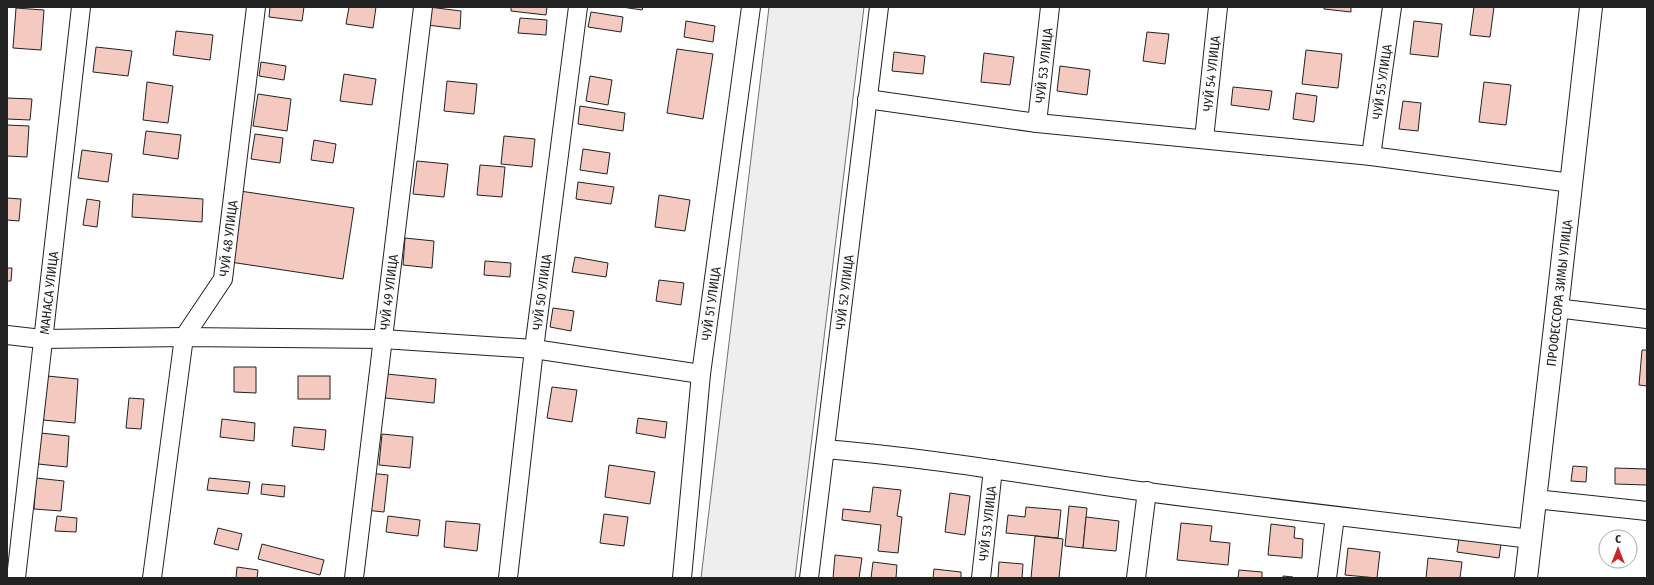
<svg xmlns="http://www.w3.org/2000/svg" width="1654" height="585" viewBox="0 0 1654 585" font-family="'Fira Sans Condensed',sans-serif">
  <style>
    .green { fill: #eee; stroke: #6f6f6f }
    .building { fill: #f3c9c0; stroke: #222 }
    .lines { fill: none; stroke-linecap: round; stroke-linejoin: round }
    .minor-casing { stroke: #222; stroke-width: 20 }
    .tertiary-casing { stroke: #222; stroke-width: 24 }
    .minor { stroke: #fff; stroke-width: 18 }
    .tertiary { stroke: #fff; stroke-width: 22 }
    .labels { text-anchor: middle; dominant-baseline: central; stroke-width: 3; stroke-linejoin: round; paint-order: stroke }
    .street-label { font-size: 13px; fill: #222; stroke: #fff }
  </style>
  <rect width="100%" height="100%" fill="#fff"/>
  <!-- green -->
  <polygon class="green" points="769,7 864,7 795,578 701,578"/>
  <!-- building -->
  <g class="building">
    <polygon points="270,7 304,7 302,21 269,17"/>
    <polygon points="349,7 376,7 373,28 346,24"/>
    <polygon points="429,7 461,11 460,29 427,25"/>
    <polygon points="511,7 547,7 546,15 511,11"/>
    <polygon points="622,7 643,7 642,10"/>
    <polygon points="1324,7 1351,7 1351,12 1324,9"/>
    <polygon points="1474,7 1494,7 1490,37 1470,35"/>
    <polygon points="16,8 44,10 41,50 13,48"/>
    <polygon points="591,12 623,17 621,32 588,27"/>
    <polygon points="520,18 547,20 546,35 518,33"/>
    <polygon points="686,21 715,26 713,42 684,37"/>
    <polygon points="1414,21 1442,24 1438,57 1410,54"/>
    <polygon points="176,31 213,35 210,60 173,55"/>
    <polygon points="1147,32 1169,34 1165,64 1143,61"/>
    <polygon points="96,47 132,51 128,76 93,72"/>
    <polygon points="677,49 713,54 703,119 667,113"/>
    <polygon points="1306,50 1342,54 1338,88 1302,84"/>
    <polygon points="894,52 925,56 923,74 892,71"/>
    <polygon points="984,53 1014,57 1010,85 981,82"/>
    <polygon points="261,62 286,66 284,80 259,76"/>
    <polygon points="1060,66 1090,70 1087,95 1057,91"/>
    <polygon points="344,74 376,79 372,105 340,101"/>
    <polygon points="590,76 612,80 608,105 586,101"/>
    <polygon points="447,81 477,84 474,114 444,111"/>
    <polygon points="147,82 173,86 168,123 143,120"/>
    <polygon points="1484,82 1511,85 1506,125 1479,122"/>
    <polygon points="1233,87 1272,91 1269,110 1231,105"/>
    <polygon points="1296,93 1317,96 1314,122 1293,119"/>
    <polygon points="258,94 291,99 287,131 253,126"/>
    <polygon points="7,98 32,99 30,120 7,119"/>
    <polygon points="1403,101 1421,103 1418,131 1399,129"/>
    <polygon points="580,106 625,113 623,131 578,124"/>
    <polygon points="7,125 29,126 27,157 7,156"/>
    <polygon points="146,131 181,135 178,159 143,154"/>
    <polygon points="255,134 283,138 280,163 251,159"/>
    <polygon points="504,136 535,139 532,167 501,164"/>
    <polygon points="314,140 336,144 333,163 311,160"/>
    <polygon points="583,149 610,153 607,174 580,170"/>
    <polygon points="82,150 112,154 108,182 78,178"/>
    <polygon points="417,161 448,164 444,197 413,194"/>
    <polygon points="480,165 505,167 502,197 477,195"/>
    <polygon points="578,182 614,187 611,204 576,199"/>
    <polygon points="240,191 354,208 343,279 230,262"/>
    <polygon points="133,194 203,199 202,222 132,217"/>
    <polygon points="659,195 690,200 685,231 655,227"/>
    <polygon points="7,198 21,199 19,221 7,220"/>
    <polygon points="87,199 100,201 97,227 83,225"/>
    <polygon points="405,238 434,241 432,268 403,265"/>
    <polygon points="575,257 608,263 606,277 572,272"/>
    <polygon points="485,261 511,263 510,277 484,275"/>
    <polygon points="7,268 12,268 11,281 7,281"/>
    <polygon points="659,280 684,283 681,305 656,301"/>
    <polygon points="553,308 574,311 571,331 550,327"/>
    <polygon points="1642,350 1647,350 1647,386 1639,385"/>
    <polygon points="234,367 256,367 256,393 234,392"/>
    <polygon points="387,374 436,379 434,403 385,398"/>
    <polygon points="47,376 78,379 75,423 43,420"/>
    <rect x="298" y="376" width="32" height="23"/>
    <polygon points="552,387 577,390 572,422 547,418"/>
    <polygon points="129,398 144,399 141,429 126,428"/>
    <polygon points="638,418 667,422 665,438 636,433"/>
    <polygon points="222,419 255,423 254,441 220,437"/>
    <polygon points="294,427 326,430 324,450 292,446"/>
    <polygon points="41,433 69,436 67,467 38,464"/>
    <polygon points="382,434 413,437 410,468 379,465"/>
    <polygon points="609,465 655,472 650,504 605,497"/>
    <polygon points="1573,466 1587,467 1586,482 1571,481"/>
    <polygon points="1615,468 1647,469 1647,485 1615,484"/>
    <polygon points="369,473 388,475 384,512 365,510"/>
    <polygon points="36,478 64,481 61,511 34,509"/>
    <polygon points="209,478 250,482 248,494 207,490"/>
    <polygon points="262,484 285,486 284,497 261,494"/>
    <polygon points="873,487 901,490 897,516 902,517 898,553 878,551 881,525 842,520 843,509 870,512"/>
    <polygon points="950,493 970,496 965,535 945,532"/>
    <polygon points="1069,506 1087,508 1083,548 1065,546"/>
    <polygon points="1026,507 1061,510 1058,538 1006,533 1008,515 1025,517"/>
    <polygon points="604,514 628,517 624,546 600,543"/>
    <polygon points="57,516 77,518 76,532 55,531"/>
    <polygon points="388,516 420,520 418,536 386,532"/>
    <polygon points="1086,517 1119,521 1116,551 1083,548"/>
    <polygon points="446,521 480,524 477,551 444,547"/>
    <polygon points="1181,523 1212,526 1210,541 1230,543 1228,565 1177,560"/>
    <polygon points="1271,524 1295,527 1294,538 1303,539 1302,558 1268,555"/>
    <polygon points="218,528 242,534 238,550 214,544"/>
    <polygon points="1035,536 1063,539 1059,578 1031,578"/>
    <polygon points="1459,538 1501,544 1499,558 1457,552"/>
    <polygon points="262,544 324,560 320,575 258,559"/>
    <polygon points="1348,548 1380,552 1377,578 1345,575"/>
    <polygon points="835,555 862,558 859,578 833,578"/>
    <polygon points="1428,558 1462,562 1460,578 1426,578"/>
    <polygon points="873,562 897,565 896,578 871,578"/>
    <polygon points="999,562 1023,564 1022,578 998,578"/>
    <polygon points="237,567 258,570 257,578 236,578"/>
    <polygon points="934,569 961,572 961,578 933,578"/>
    <polygon points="1239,570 1262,572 1262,578 1238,578"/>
    <polygon points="1283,576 1293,577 1293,578 1283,578"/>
  </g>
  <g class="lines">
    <defs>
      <g id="minor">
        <polyline points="867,99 1037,123 1371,156 1571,183"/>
        <path id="s1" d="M 1037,123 L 1050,7"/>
        <path id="s2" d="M 1204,139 L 1218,7"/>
        <path id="s3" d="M 1371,156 L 1392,7"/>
        <polyline points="1556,308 1647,319"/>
        <polyline points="7,335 42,339 184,337 383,339 534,349 701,374"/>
        <path d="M 825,449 C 933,458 1040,477 1147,492 C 1275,509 1403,524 1531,539"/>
        <polyline points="1535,499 1647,511"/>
        <path id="s4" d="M 16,578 L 81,7"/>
        <path id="s5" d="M 152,578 L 184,337 L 223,279 L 256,7"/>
        <path id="s6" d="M 354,578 L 423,7"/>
        <path id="s7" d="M 508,578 L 534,349 L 578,7"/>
        <path id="s8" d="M 682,578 L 701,374 L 751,7"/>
        <path id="s9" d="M 809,578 L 879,7"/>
        <path id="s10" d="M 981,578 L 993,469"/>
        <polyline points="1136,578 1147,491"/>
        <polyline points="1327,578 1335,516"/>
      </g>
      <g id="tertiary">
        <path id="s11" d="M 1526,578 C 1549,388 1569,197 1591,7"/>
      </g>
    </defs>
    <!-- minor casing -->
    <use href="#minor" class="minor-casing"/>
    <!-- tertiary casing -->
    <use href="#tertiary" class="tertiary-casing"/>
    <!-- minor -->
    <use href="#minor" class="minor"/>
    <!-- tertiary -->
    <use href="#tertiary" class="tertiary"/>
  </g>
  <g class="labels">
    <!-- street labels -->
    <g class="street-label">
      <text stroke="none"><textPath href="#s1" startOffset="58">ЧУЙ 53 УЛИЦА</textPath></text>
      <text stroke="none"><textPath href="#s2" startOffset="66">ЧУЙ 54 УЛИЦА</textPath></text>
      <text stroke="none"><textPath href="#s3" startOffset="75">ЧУЙ 55 УЛИЦА</textPath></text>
      <text stroke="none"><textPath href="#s5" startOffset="354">ЧУЙ 48 УЛИЦА</textPath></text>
      <text stroke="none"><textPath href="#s4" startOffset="287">МАНАСА УЛИЦА</textPath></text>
      <text stroke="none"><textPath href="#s6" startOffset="288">ЧУЙ 49 УЛИЦА</textPath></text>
      <text stroke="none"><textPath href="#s7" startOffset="288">ЧУЙ 50 УЛИЦА</textPath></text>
      <text stroke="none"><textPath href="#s9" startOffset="288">ЧУЙ 52 УЛИЦА</textPath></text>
      <text stroke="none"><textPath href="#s11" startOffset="287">ПРОФЕССОРА ЗИМЫ УЛИЦА</textPath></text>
      <text stroke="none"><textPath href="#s8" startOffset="276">ЧУЙ 51 УЛИЦА</textPath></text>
      <text stroke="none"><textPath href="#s10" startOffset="55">ЧУЙ 53 УЛИЦА</textPath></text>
    </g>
  </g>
  <!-- border -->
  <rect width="1654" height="585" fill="none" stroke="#222222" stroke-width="16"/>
  <!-- north arrow -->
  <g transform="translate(1618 549)"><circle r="19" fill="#ffffff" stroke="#a7a7a7"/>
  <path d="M0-3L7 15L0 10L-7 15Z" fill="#c62828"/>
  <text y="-6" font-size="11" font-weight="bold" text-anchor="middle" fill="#222222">С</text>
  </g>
</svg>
